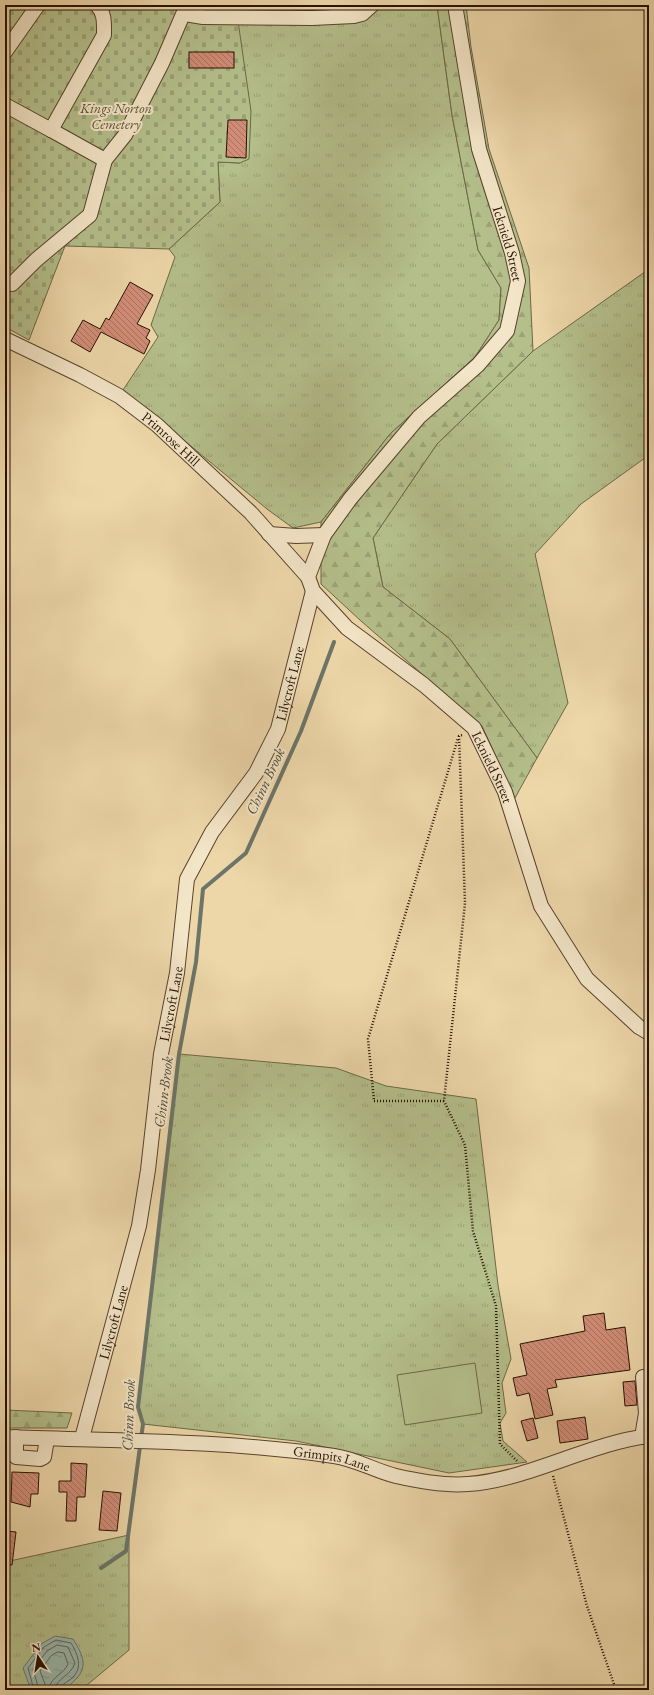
<svg xmlns="http://www.w3.org/2000/svg" width="654" height="1695" viewBox="0 0 654 1695" font-family="'EB Garamond',serif">
  <style>
    .grass { fill: url(#grass-tufts); stroke: #6d6846 }
    .forest { fill: url(#forest-firs); stroke: #6d6846 }
    .cemetery { fill: url(#cemetery-stones); stroke: #6d6846 }
    .green { fill: #b4bf8b; stroke: #6d6846 }
    .water { fill: url(#water-ripples); stroke: #6c7569 }
    .lines { fill: none; stroke-linecap: round; stroke-linejoin: round }
    .shore { stroke: #606458; stroke-width: 1 }
    .stream { stroke: #6c7569; stroke-width: 4 }
    .building { fill: url(#building-back-hatch); stroke: #261102 }
    .minor-casing { stroke: #58422c; stroke-width: 16 }
    .path { stroke: #261102; stroke-width: 2.5; stroke-dasharray: 1 2; stroke-linecap: butt }
    .minor { stroke: #f3e5c7; stroke-width: 14 }
    .labels { text-anchor: middle; dominant-baseline: central; stroke-width: 4; stroke-linejoin: round; paint-order: stroke }
    .park-label { font-size: 14px; font-style: italic; fill: #584e32; stroke: #f3e5c7 }
    .street-label { font-size: 14px; fill: #261102; stroke: #f3e5c7 }
    .water-label { font-size: 15px; font-style: italic; fill: #4f4b3e; stroke: #f3e5c7 }
  </style>
  <defs>
    <pattern id="grass-tufts" width="24" height="20" patternUnits="userSpaceOnUse"><rect width="24" height="20" fill="#b4bf8b"/><path d="M3 7l-1-3M5 7V3M7 7l1-3M15 17l-1-3M17 17v-4M19 17l1-3" fill="none" stroke="#9ba376"/></pattern>
    <pattern id="forest-firs" width="22" height="20" patternUnits="userSpaceOnUse"><rect width="22" height="20" fill="#b4bf8b"/><path d="M5 1l3.5 6h-7zM16 11l3.5 6h-7z" fill="#9ba376"/></pattern>
    <pattern id="cemetery-stones" width="16" height="16" patternUnits="userSpaceOnUse"><rect width="16" height="16" fill="#b4bf8b"/><path d="M2 7V4a2 2 0 0 1 4 0v3zM10 15v-3a2 2 0 0 1 4 0v3z" fill="#9ba376"/></pattern>
    <pattern id="water-ripples" width="26" height="14" patternUnits="userSpaceOnUse"><rect width="26" height="14" fill="#9ab8ae"/><path d="M2 4q2-2 4 0t4 0M15 11q2-2 4 0t4 0" fill="none" stroke="#859d94"/></pattern>
    <pattern id="building-back-hatch" width="6" height="6" patternUnits="userSpaceOnUse"><rect width="6" height="6" fill="#d28d78"/><path d="M-1 5l2 2M0 0l6 6M5-1l2 2" fill="none" stroke="#aa7260"/></pattern>
  </defs>
  <rect width="100%" height="100%" fill="#edd7a9"/>
  <filter id="stains"><feTurbulence type="fractalNoise" baseFrequency=".005" numOctaves="4"/><feColorMatrix values="0 0 0 0 .2 0 0 0 0 .09 0 0 0 0 .02 0 0 0 .5 -.17"/></filter>
  <radialGradient id="worn" r=".72"><stop offset=".6" stop-color="#630" stop-opacity="0"/><stop offset="1" stop-color="#630" stop-opacity=".3"/></radialGradient>
  <!-- grass -->
  <g class="grass">
    <polygon points="214,5 437,5 452,115 478,250 501,288 499,320 475,357 390,434 321,522 293,528 267,509 123,390 158,337 151,325 175,257 169,249 220,202 218,162 240,163"/>
    <polygon points="649,269 649,455 581,504 535,554 568,703 537,758 450,639 383,587 373,538 437,444 533,351"/>
    <polygon points="179,1054 336,1068 386,1086 476,1099 498,1285 511,1359 502,1383 506,1413 500,1423 503,1441 527,1462 449,1473 296,1441 143,1424 138,1407"/>
    <polygon points="129,1535 129,1650 81,1690 5,1690 5,1562"/>
  </g>
  <!-- forest -->
  <g class="forest">
    <polygon points="437,5 466,5 471,47 489,149 529,268 533,351 437,444 373,538 383,587 450,639 537,758 515,798 482,726 361,621 321,584 321,522 390,434 475,357 499,320 501,288 478,250 452,115"/>
    <polygon points="5,1410 72,1413 67,1428 5,1428"/>
  </g>
  <!-- cemetery -->
  <polygon class="cemetery" points="5,5 214,5 216,12 237,14 251,111 249,159 240,163 218,162 220,202 169,249 65,246 29,340 5,327"/>
  <!-- green -->
  <polygon class="green" points="475,1363 482,1413 405,1425 397,1375"/>
  <!-- water -->
  <path class="water" d="M 55,1636 L 73,1639 C 81,1652 89,1665 77,1678 C 73,1682 68,1688 62,1690 C 54,1693 40,1690 31,1690 L 23,1668 L 41,1644 Z"/>
  <g class="lines">
    <!-- shore -->
    <g class="shore">
      <path d="M 58,1652 L 64,1653 L 68,1664 C 64,1674 52,1676 49,1688 L 47,1689 L 40,1671 L 51,1656 Z"/>
      <path d="M 34,1690 L 28,1668 L 44,1647 L 56,1640 L 71,1643 C 79,1656 84,1671 68,1681 C 64,1684 61,1685 60,1690"/>
      <path d="M 39,1690 L 33,1669 L 47,1651 L 57,1645 L 68,1647 L 75,1663 C 71,1676 56,1678 55,1690"/>
    </g>
    <!-- stream -->
    <polyline class="stream" points="101,1568 126,1551 143,1424 138,1407 179,1054 196,962 203,889 246,853 301,731 334,642"/>
  </g>
  <!-- building -->
  <g class="building">
    <rect x="189" y="52" width="45" height="16"/>
    <polygon points="228,120 247,120 246,158 226,157"/>
    <polygon points="130,282 153,295 137,324 150,330 146,338 150,341 144,354 101,332 90,352 71,341 83,320 100,329 106,318 109,320"/>
    <polygon points="604,1313 606,1330 625,1327 630,1370 555,1380 557,1387 547,1389 553,1415 535,1419 529,1393 517,1396 513,1378 527,1375 520,1344 585,1331 583,1316"/>
    <polygon points="635,1381 637,1405 625,1406 623,1382"/>
    <polygon points="585,1417 588,1439 560,1443 557,1421"/>
    <polygon points="533,1418 538,1438 527,1441 521,1421"/>
    <polygon points="71,1463 87,1464 85,1497 77,1497 76,1521 66,1521 67,1492 59,1492 59,1481 71,1481"/>
    <polygon points="12,1472 39,1473 38,1494 31,1494 30,1507 11,1502"/>
    <polygon points="103,1491 121,1493 117,1531 99,1530"/>
    <polygon points="5,1531 16,1532 12,1565 5,1564"/>
  </g>
  <g class="lines">
    <defs>
      <g id="minor">
        <path d="M 97,5 C 105,13 104,24 104,35 L 51,130 L 105,160"/>
        <path id="s1" d="M 455,5 L 479,149 L 512,253 L 518,281 L 507,331 L 478,365 L 419,417 L 350,499 L 324,535 L 308,577 L 313,591 L 347,628 L 424,685 L 474,728 L 505,792 L 541,906 L 587,979 L 639,1027 L 649,1033"/>
        <polyline points="185,14 203,17 312,18 354,16 362,14 372,5"/>
        <polyline points="5,52 38,5"/>
        <polyline points="5,105 51,130"/>
        <polyline points="5,281 12,284 36,260 90,215 105,160 125,135 162,63 187,5"/>
        <path id="s2" d="M 5,339 L 80,375 L 119,396 L 157,425 L 251,513 L 308,577"/>
        <polyline points="269,534 296,536 324,535"/>
        <path id="s3" d="M 5,1437 C 114,1441 225,1440 334,1456 C 356,1459 375,1471 396,1476 C 418,1481 445,1486 468,1484 C 528,1480 589,1443 649,1436"/>
        <polyline points="16,1437 16,1457 40,1459 44,1457 47,1439"/>
        <polyline points="642,1437 646,1413 643,1377"/>
        <path id="s4" d="M 82,1438 L 139,1226 L 148,1170 L 161,1054 L 177,973 L 187,879 L 212,832 L 256,773 L 278,729 L 313,591"/>
      </g>
    </defs>
    <!-- minor casing -->
    <use href="#minor" class="minor-casing"/>
    <!-- path -->
    <g class="path">
      <polyline points="462,735 459,736 465,903 444,1101 465,1145 473,1231 496,1306 500,1444 517,1461"/>
      <polyline points="444,1101 374,1101 368,1039 458,738"/>
      <polyline points="553,1476 587,1606 616,1690"/>
    </g>
    <!-- minor -->
    <use href="#minor" class="minor"/>
  </g>
  <g class="labels">
    <!-- park labels -->
    <g class="park-label">
      <text x="116" y="108">Kings Norton<tspan x="116" dy="16">Cemetery</tspan></text>
    </g>
    <!-- street labels -->
    <g class="street-label">
      <text stroke="none"><textPath href="#s1" startOffset="245">Icknield Street</textPath></text>
      <text stroke="none"><textPath href="#s2" startOffset="195">Primrose Hill</textPath></text>
      <text stroke="none"><textPath href="#s4" startOffset="793">Lilycroft Lane</textPath></text>
      <text stroke="none"><textPath href="#s1" startOffset="925">Icknield Street</textPath></text>
      <text stroke="none"><textPath href="#s4" startOffset="444">Lilycroft Lane</textPath></text>
      <text stroke="none"><textPath href="#s4" startOffset="120">Lilycroft Lane</textPath></text>
      <text stroke="none"><textPath href="#s3" startOffset="328">Grimpits Lane</textPath></text>
    </g>
    <!-- water labels -->
    <g class="water-label">
      <text transform="translate(265 781) rotate(-65)">Chinn Brook</text>
      <text transform="translate(163 1092) rotate(-83)">Chinn Brook</text>
      <text transform="translate(128 1415) rotate(-88)">Chinn Brook</text>
    </g>
  </g>
  <!-- margin -->
  <rect width="654" height="1695" fill="none" stroke="#edd7a9" stroke-width="20"/>
  <rect x="6" y="6" width="642" height="1683" fill="none" stroke="#261102" stroke-width="2"/>
  <rect x="10" y="10" width="634" height="1675" fill="none" stroke="#261102"/>
  <!-- north arrow -->
  <g transform="translate(38 1657) rotate(348)" stroke="#f3e5c7" stroke-width="3" paint-order="stroke">
  <path d="M0-3L7 15L0 10L-7 15Z" fill="#261102"/>
  <text y="-6" font-size="11" font-weight="bold" text-anchor="middle" fill="#261102">N</text>
  </g>
  <rect width="100%" height="100%" filter="url(#stains)"/>
  <rect width="100%" height="100%" fill="url(#worn)"/>
</svg>
